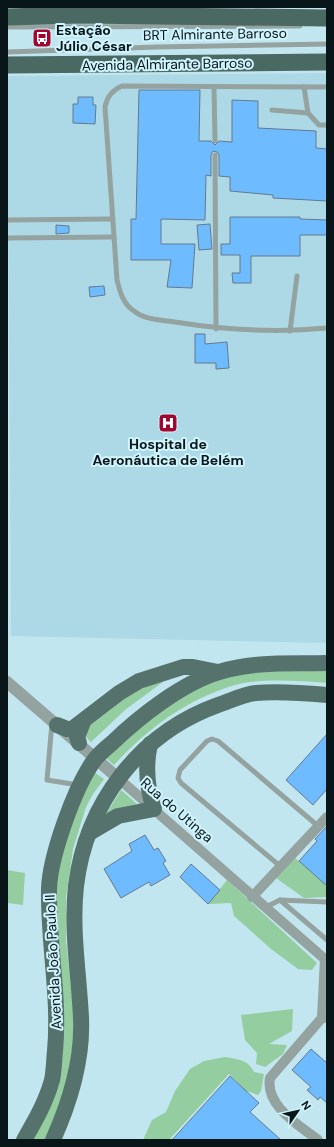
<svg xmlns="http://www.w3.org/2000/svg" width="334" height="1147" viewBox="0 0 334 1147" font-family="'DM Sans',sans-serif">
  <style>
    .built { fill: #acd9e5 }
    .green { fill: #94cd9f }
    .building { fill: #6ebbff; stroke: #647a8e }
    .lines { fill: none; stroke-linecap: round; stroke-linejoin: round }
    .service { stroke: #94a3a0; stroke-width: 5 }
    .minor { stroke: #94a3a0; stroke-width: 10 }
    .tertiary { stroke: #94a3a0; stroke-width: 12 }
    .primary { stroke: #55726c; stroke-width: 16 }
    .trunk { stroke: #4a6963; stroke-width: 17 }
    .labels { text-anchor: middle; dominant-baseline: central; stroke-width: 4; stroke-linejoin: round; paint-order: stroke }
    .poi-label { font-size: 14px; font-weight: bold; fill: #081519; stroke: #cff4fd; text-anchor: start }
    .street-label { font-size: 14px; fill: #081519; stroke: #cff4fd }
  </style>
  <rect width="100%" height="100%" fill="#c2e6f0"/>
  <!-- built -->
  <polygon class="built" points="327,73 327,643 11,636 7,76"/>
  <!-- green -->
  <g class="green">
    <polygon points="183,667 125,710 91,742 81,732 119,698"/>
    <path d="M 248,670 L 327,670 L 327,683 C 299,681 262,678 235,685 C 187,699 147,729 114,765 L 103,755 L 131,730 L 199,685 Z"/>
    <polygon points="94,772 104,779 93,794 86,807 73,849 66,898 66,940 75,1028 66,1092 46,1140 33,1140 45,1115 54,889 65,834"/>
    <polygon points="121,790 137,804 114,809 105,816"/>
    <polygon points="294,857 327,886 327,897 304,898 276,878"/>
    <polygon points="7,870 25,873 23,905 7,903"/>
    <polygon points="227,880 317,963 312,970 298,969 271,949 234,916 231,903 208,904"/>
    <polygon points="293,1009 292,1031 269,1044 287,1045 283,1054 265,1067 256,1064 257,1053 245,1040 241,1015"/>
    <path d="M 225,1057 C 237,1059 249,1060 254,1072 L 264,1074 L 261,1091 L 258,1095 L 246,1091 L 229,1074 L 169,1140 L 143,1140 L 152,1120 L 166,1112 L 175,1091 L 190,1069 L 204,1061 Z"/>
  </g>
  <!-- building -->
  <g class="building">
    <polygon points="139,90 200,90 199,141 211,141 215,145 219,141 232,142 232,100 258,101 258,128 316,131 316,148 327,149 327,201 273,198 273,195 230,191 230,177 219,176 219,155 217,152 213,151 211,155 211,176 206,175 205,220 161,219 161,244 195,244 192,288 167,287 171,260 131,260 131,219 136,219"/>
    <polygon points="78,97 93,97 93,105 96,105 95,124 73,123 73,104 78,104"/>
    <polygon points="230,217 300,217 300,219 327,220 327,235 300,235 300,256 251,256 251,283 233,283 232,273 240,273 240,255 221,255 221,244 230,244"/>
    <polygon points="210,224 212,249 199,250 197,225"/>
    <polygon points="56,225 69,226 69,233 56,234"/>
    <polygon points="104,286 105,295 90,297 89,287"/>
    <polygon points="195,334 205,334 205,344 227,342 229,368 216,369 216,363 195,363"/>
    <polygon points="327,734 327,789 313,805 286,780"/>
    <polygon points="327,826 327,886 299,861 317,841 315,839"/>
    <polygon points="145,835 154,850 158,848 166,861 163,863 170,875 151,886 149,882 121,898 104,869 132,851 129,844"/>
    <polygon points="191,864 220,890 208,904 180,877"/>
    <polygon points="311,1049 327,1063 327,1103 320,1097 318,1100 307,1090 311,1087 292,1070"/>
    <polygon points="230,1076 259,1103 250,1112 281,1140 172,1140"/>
  </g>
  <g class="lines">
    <!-- service -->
    <g class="service">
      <polyline points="7,27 300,26"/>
      <polyline points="7,52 157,47 327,44"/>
      <polyline points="214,87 215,141"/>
      <polyline points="304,87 308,113 319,125 327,125"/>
      <path d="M 327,87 L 122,86 C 112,90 107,97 105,107 L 117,280 C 120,292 123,304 134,311 C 145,320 162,320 175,322 C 225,330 276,333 327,328"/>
      <polyline points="272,110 308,113"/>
      <polyline points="215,155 216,329"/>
      <polyline points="7,220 113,219"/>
      <polyline points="7,238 114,237"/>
      <polyline points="290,331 297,276"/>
      <polyline points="52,723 47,780 78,785"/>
      <polyline points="280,866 181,783 178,778 180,770 207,741 212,739 218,741 318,826"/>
      <polyline points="280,900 327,902"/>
      <polyline points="266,907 280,900 327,940"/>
    </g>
    <!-- minor -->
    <g class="minor">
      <polyline points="118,778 327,961"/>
      <polyline points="252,897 327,817"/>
      <polyline points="324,1018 322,1017 325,959"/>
      <path d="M 318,1140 C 299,1125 265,1106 270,1078 L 327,1012"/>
    </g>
    <!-- tertiary -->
    <polyline class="tertiary" points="7,682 118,778"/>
    <!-- primary -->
    <g class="primary">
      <polyline points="57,725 67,729 72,729 119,693 139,681 183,667 193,667 218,672"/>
      <polyline points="79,743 77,737 83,722"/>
      <path d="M 89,833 L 118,816 L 154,809 C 147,788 145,766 150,744"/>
      <path d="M 24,1140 C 35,1121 46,1102 52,1080 C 54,1071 54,1060 55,1051 C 60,997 48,943 49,889 C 50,856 75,786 95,759 C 100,753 106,748 112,743 C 139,717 182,683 219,672 C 254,661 290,664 327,663"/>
      <path d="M 53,1140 C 70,1102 83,1060 81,1018 C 79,974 71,930 76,886 C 86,803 140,733 218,705 C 230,701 244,694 256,693 C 279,691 304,693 327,695"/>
    </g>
    <!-- trunk -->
    <g class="trunk">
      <polyline points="7,17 81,15 327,18"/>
      <polyline points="7,65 327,62"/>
    </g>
  </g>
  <!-- icons -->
  <defs>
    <symbol id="bus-square" viewBox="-11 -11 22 22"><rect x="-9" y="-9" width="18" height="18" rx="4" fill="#a30531" stroke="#cff4fd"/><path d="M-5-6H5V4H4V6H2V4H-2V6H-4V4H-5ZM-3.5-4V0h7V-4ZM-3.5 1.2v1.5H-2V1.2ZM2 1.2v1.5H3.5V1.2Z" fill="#fff"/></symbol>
    <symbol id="hospital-square" viewBox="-11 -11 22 22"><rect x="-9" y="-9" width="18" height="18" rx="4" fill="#a30531" stroke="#cff4fd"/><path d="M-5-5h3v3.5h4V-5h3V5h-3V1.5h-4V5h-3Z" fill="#fff"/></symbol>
  </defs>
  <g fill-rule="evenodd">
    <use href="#bus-square" x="31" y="27" width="22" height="22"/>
    <use href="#hospital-square" x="157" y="412" width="22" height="22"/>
  </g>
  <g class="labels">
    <!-- poi labels -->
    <g class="poi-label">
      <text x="56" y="30">Estação<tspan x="56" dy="16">Júlio César</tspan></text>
      <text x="168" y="444" text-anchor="middle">Hospital de<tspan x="168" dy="16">Aeronáutica de Belém</tspan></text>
    </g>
    <!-- street labels -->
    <g class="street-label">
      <text transform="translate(215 34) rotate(-1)">BRT Almirante Barroso</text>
      <text transform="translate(167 64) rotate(-1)">Avenida Almirante Barroso</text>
      <text transform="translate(177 810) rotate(41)">Rua do Utinga</text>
      <text transform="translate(53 962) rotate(-93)">Avenida João Paulo II</text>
    </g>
  </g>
  <!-- border -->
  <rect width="334" height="1147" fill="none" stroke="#081519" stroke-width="16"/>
  <!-- north arrow -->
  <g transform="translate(298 1111) rotate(56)" stroke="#cff4fd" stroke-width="3" paint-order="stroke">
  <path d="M0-3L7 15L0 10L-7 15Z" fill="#081519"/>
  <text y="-6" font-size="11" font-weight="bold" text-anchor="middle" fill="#081519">N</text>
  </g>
</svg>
